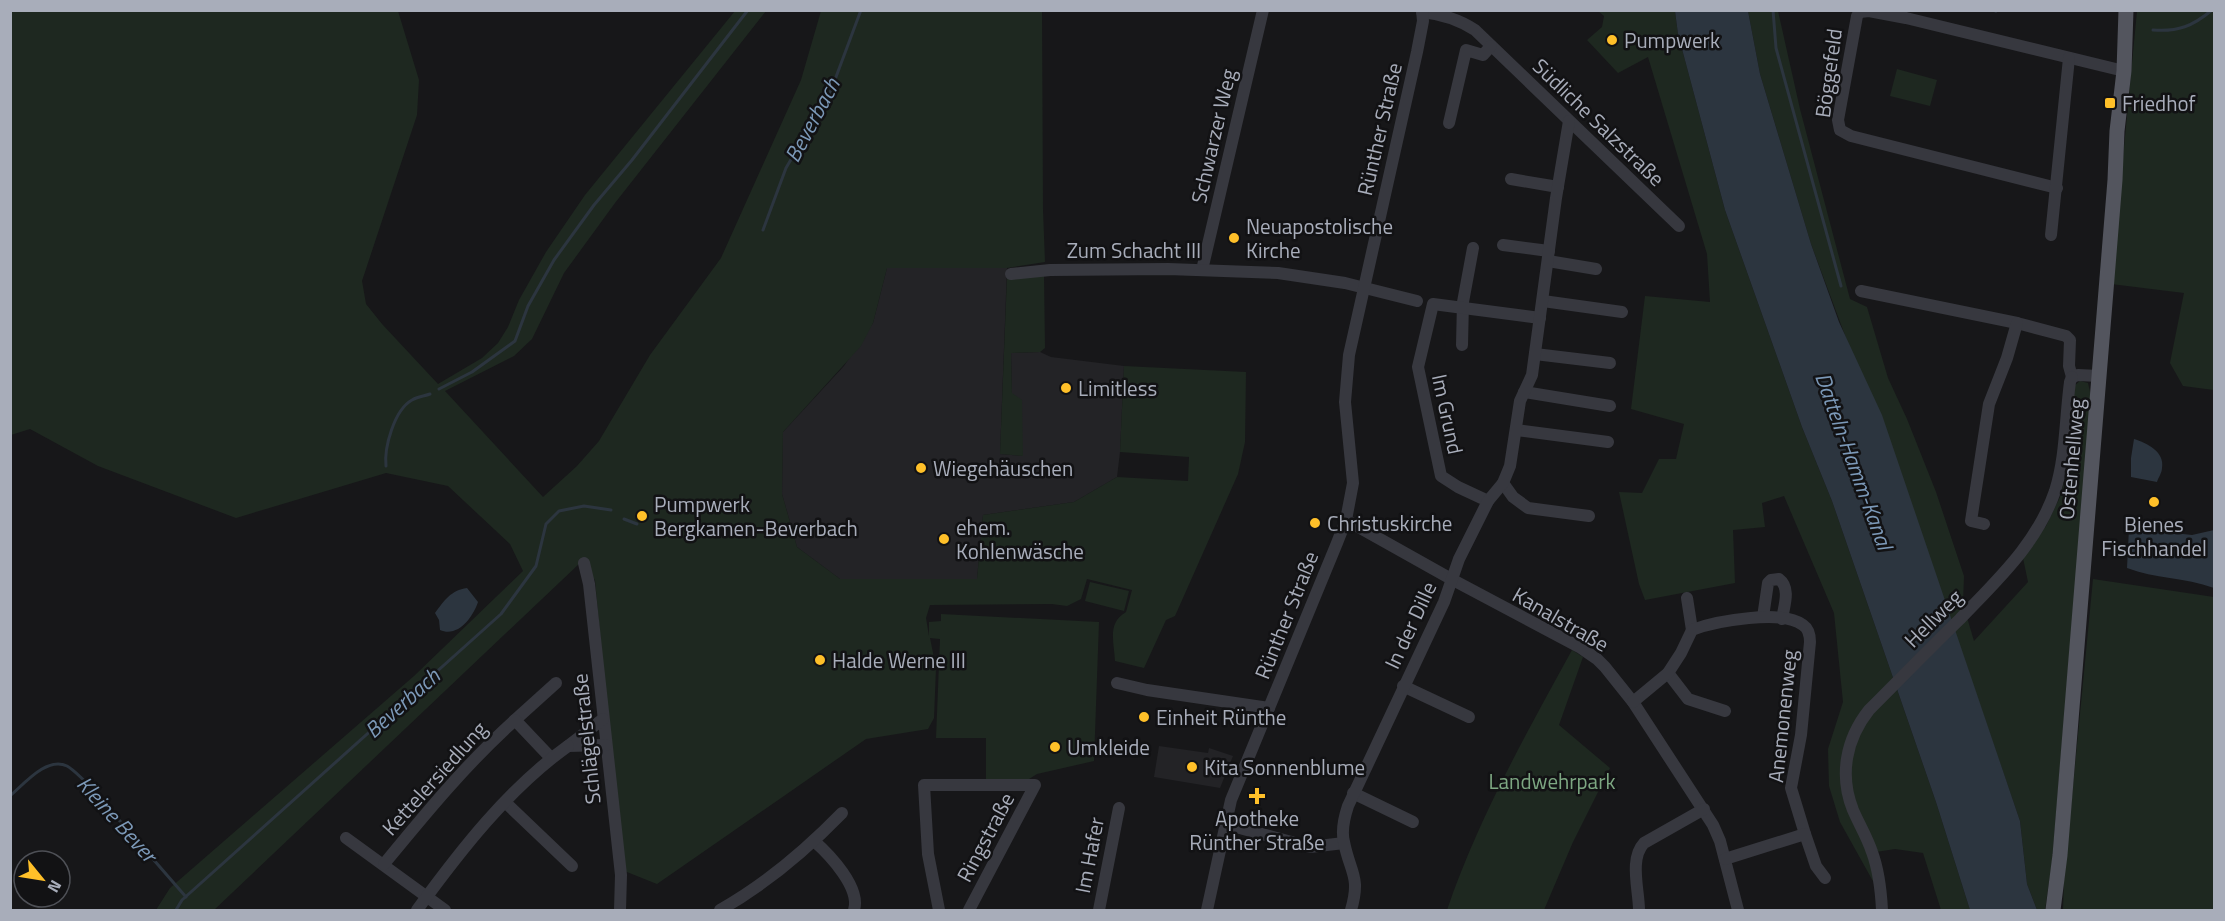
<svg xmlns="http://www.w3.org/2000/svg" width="2225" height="921" viewBox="0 0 2225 921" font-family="'Titillium Web',sans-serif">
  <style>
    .built { fill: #232326 }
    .green { fill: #1e2820 }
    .water { fill: #2c353f }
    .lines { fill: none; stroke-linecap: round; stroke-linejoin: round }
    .stream { stroke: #2c353f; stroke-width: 3 }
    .minor { stroke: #37383f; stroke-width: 12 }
    .major { stroke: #53555e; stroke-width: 15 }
    .poi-dot { fill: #ffc029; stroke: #121214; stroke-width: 2 }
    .labels { text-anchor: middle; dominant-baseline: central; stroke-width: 5; stroke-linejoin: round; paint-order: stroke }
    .poi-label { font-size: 21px; fill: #a8adba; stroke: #121214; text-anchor: start }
    .street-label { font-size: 21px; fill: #a8adba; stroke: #121214 }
    .park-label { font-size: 21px; fill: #7da782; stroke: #121214 }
    .water-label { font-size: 22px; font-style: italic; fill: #7c99b8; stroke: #121214 }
  </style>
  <rect width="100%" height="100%" fill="#171719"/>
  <!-- built -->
  <g class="built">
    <polygon points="887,268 1007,268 1000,454 1023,456 1012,394 1011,353 1040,352 1051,357 1124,366 1120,452 1117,477 1074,502 983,515 977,579 840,579 797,547 782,494 783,432 844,366 873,323"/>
    <polygon points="1159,746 1208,753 1209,748 1233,756 1220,788 1154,777"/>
  </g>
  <!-- green -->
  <g class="green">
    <path d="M 11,11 L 398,11 L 419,80 L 417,115 L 362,281 L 366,304 L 382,324 L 438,384 L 482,358 L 498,343 L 508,327 L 519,300 L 546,252 L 585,195 L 735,11 L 766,11 L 615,203 L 564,273 L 532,339 L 514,356 L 445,391 L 543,497 L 577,466 L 599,441 L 650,355 L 721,258 L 801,80 L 821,11 L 1042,11 L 1043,210 L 1045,262 L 1007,268 L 887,268 L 873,323 L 861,346 L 783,432 L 782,494 L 797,547 L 840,579 L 977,579 L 983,515 L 1074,502 L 1117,477 L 1188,481 L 1189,457 L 1120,452 L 1124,366 L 1246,372 L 1245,442 L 1238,474 L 1175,616 L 1166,620 L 1144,668 L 1115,661 C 1114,641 1107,623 1126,612 L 1132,590 L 1087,579 L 1081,599 L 1067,606 L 1052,604 L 930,605 L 926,618 L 929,636 L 929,622 L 941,621 L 941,614 L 1099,622 L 1094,761 L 1037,774 L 1029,779 L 986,779 L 986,738 L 936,738 L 940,639 L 930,638 L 936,668 L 934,718 L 928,729 L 866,739 L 657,884 L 622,870 L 595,580 L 580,563 L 214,910 L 156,910 L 170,888 L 414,676 L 523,571 L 510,544 L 448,486 L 386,473 L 236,518 L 98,466 L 30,429 L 11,435 Z"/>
    <polygon points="1598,11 1675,11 1678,34 1725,210 1802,427 1832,501 1936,802 1970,910 1941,910 1923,853 1895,849 1876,852 1874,883 1840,822 1829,786 1828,749 1843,702 1834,613 1784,496 1762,503 1765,527 1733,530 1735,583 1645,600 1639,584 1619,492 1642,493 1659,459 1676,459 1684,424 1631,409 1645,296 1710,302 1707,254 1648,57 1618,73 1587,40 1602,27 1604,16"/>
    <polygon points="1748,11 1778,11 1800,109 1850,299 1867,307 1888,378 1907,419 1936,492 1964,576 1963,604 1974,641 2028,582 2023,558 2046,526 2060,497 2067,471 2074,386 2080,381 2088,383 2091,396 2052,862 2045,910 2037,910 2027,884 2020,821 1947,609 1811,244 1760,74"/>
    <polygon points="2137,11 2214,11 2214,390 2183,386 2170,363 2184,293 2111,284"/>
    <polygon points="1897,69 1937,80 1930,106 1890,96"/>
    <polygon points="1044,276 1045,348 1040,352 1011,353 1012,393 1022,400 1023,456 1000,454 1007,277"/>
    <polygon points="2093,579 2214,597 2214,910 2063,910 2064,880"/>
    <polygon points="1090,582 1129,591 1124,611 1085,601"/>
    <path d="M 1572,650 L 1583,657 L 1559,725 L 1610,768 L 1573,842 L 1544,910 L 1447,910 C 1478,819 1526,734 1572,650 Z"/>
  </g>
  <!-- water -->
  <g class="water">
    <polygon points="1675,11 1748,11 1760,74 1811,244 1839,322 1882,415 2020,821 2027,884 2037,910 1970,910 1936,802 1832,501 1802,427 1725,210 1678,34"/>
    <path d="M 2134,439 C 2147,443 2165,452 2162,468 C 2162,473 2158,478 2157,482 L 2131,477 L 2131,458 Z"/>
    <path d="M 2129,528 L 2192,535 L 2214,530 L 2214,588 C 2184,577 2155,579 2127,568 Z"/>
    <path d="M 467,588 L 478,602 C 473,617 458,638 440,630 L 439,620 L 435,613 C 444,601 451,590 467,588 Z"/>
  </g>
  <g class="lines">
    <!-- stream -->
    <g class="stream">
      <polyline points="1773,10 1776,48 1841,286"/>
      <polyline points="1993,10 1996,11"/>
      <path d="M 2153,30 C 2178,32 2193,26 2212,10"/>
      <polyline points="763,230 786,168 830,93 861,10"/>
      <polyline points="439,389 472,372 515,341 528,306 554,260 594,205 632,160 748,10"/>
      <path d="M 386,466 C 384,448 394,410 412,400 C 417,397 425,396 430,394"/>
      <polyline points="624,519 637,524"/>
      <path d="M 10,796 C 24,784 47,756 67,766 C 74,770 80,777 86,782 L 186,897"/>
      <polyline points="176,910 182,900 501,614 536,566 546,524 559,511 584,506 611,510"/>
    </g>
    <!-- minor -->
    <g class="minor">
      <path d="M 1422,12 C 1442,14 1458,19 1475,30 L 1679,226"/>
      <polyline points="1449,123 1466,50 1483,55 1491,46"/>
      <polyline points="1511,179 1558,187"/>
      <polyline points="2057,188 1851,136 1840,130 1838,120 1857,16 1860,12 1869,11 1906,18 2124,71"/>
      <polyline points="2051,235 2069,58"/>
      <polyline points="1503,245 1549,251"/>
      <polyline points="1548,261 1596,269"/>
      <polyline points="1202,270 1263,10"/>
      <polyline points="1011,274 1050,270 1168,269 1278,273 1345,283 1417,301"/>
      <polyline points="1861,291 2017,323 2066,336 2070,340 2069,366 2072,377"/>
      <polyline points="1543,301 1622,312"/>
      <polyline points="1462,345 1463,302 1473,248"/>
      <polyline points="1535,354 1610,363"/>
      <polyline points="2072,377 2078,375 2099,376"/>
      <polyline points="1524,392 1610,406"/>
      <polyline points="1516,430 1608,442"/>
      <polyline points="1503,483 1513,497 1528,508 1589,516"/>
      <polyline points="1488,501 1458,487 1441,476 1418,367 1433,304 1540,318"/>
      <polyline points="1346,520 1453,580 1581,648 1597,659 1605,667 1633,702 1713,825 1720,841 1738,910"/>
      <polyline points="1984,524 1971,521 1989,404 2007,358 2017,323"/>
      <polyline points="584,563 589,584 621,875 620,910"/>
      <polyline points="1687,598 1692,630"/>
      <path d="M 1763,617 L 1768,583 L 1771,580 L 1779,579 C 1791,588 1784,606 1782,619"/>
      <polyline points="1668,673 1688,699 1725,711"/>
      <polyline points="1117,683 1147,690 1269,708"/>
      <polyline points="1403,686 1469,717"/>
      <path d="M 1633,702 L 1668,673 L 1681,653 L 1692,630 C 1715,621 1783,609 1803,625 C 1809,629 1810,635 1810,642 L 1801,735 L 1791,788 L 1805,834"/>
      <polyline points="603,719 568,746 606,745"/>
      <polyline points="515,720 556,683"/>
      <polyline points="1353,793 1413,822"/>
      <polyline points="505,802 572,866"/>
      <polyline points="1225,824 1310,847 1344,843"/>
      <polyline points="346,838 445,910"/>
      <path d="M 814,841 C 830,855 861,888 854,910"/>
      <polyline points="1725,859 1805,834 1816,866 1825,878"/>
      <path d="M 384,864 C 426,813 466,764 515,720 L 551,758"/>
      <path d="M 417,910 C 460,851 508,789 568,746"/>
      <path d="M 720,910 C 766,884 805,851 842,813"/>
      <polyline points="939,910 928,854 924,785 1035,785 969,910"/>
      <polyline points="1099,910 1119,808"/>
      <polyline points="1207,910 1231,800 1337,543 1346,520 1353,483 1345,402 1349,355 1417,52 1423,21 1422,10"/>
      <path d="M 1351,910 C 1361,876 1350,873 1344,842 C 1341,830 1344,818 1348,806 L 1444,602 L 1459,559 L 1488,501 L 1503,483 L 1510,466 L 1520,401 L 1532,375 L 1556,198 L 1569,121"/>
      <path d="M 1639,910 C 1639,890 1629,859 1644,843 L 1704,809"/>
      <path d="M 1882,910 C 1881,890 1879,871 1872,852 C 1867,837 1859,824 1853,810 C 1839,775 1846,739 1869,710 C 1899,680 1929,649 1960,619 C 1997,580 2037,544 2055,491 C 2066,456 2065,419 2070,382 L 2072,377"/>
    </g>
    <!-- major -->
    <polyline class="major" points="2053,910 2060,855 2115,180 2117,131 2124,71 2126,10"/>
  </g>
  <!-- markers -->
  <g class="poi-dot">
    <circle cx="1612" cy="40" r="6"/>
    <rect x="2104" y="97" width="12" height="12" rx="3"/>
    <circle cx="1234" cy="238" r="6"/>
    <circle cx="1066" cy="388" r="6"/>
    <circle cx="921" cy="468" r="6"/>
    <circle cx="2154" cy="502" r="6"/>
    <circle cx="642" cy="516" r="6"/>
    <circle cx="1315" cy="523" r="6"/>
    <circle cx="944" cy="539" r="6"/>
    <circle cx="820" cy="660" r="6"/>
    <circle cx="1144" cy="717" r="6"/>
    <circle cx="1055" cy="747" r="6"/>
    <circle cx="1192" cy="767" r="6"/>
    <path d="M1254 787h6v6h6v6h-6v6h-6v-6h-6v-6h6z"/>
  </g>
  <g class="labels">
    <!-- poi labels -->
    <g class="poi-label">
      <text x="1624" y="40">Pumpwerk</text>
      <text x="2122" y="103">Friedhof</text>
      <text x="1246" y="226">Neuapostolische<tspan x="1246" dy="24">Kirche</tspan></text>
      <text x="1078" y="388">Limitless</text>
      <text x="933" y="468">Wiegehäuschen</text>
      <text x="654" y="504">Pumpwerk<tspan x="654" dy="24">Bergkamen-Beverbach</tspan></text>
      <text x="1327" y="523">Christuskirche</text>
      <text x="2154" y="524" text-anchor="middle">Bienes<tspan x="2154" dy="24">Fischhandel</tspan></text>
      <text x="956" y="527">ehem.<tspan x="956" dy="24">Kohlenwäsche</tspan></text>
      <text x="832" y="660">Halde Werne III</text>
      <text x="1156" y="717">Einheit Rünthe</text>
      <text x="1067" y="747">Umkleide</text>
      <text x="1204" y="767">Kita Sonnenblume</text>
      <text x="1257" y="818" text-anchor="middle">Apotheke<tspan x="1257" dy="24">Rünther Straße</tspan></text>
    </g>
    <!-- street labels -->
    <g class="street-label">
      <text transform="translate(1828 73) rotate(-82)">Böggefeld</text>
      <text transform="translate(1599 122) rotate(44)">Südliche Salzstraße</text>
      <text transform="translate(1379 129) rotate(-77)">Rünther Straße</text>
      <text transform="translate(1213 136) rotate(-77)">Schwarzer Weg</text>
      <text x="1134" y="250">Zum Schacht III</text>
      <text transform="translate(1448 414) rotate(78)">Im Grund</text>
      <text transform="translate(2071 459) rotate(-85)">Ostenhellweg</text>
      <text transform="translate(1286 615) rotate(-68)">Rünther Straße</text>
      <text transform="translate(1933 618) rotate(-45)">Hellweg</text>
      <text transform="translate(1561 619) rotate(30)">Kanalstraße</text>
      <text transform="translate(1410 625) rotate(-65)">In der Dille</text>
      <text transform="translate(1782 716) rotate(-84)">Anemonenweg</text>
      <text transform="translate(586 739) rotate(-96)">Schlägelstraße</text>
      <text transform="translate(434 778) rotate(-48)">Kettelersiedlung</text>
      <text transform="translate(985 837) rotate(-62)">Ringstraße</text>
      <text transform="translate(1089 855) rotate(-79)">Im Hafer</text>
    </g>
    <!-- park labels -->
    <g class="park-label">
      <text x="1552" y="781">Landwehrpark</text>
    </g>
    <!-- water labels -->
    <g class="water-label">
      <text transform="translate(812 120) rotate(-62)">Beverbach</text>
      <text transform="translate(1854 461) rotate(70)">Datteln-Hamm-Kanal</text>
      <text transform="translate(402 703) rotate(-42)">Beverbach</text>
      <text transform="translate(117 819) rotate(48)">Kleine Bever</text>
    </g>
  </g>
  <!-- border -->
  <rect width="2225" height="921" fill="none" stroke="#a8adba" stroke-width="24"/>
  <!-- north arrow -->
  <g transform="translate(42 879) rotate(120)"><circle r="28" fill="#121214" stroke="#4e5056" stroke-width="1.5"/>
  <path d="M0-4.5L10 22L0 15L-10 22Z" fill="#ffc029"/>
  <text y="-9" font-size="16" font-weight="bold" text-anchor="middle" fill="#a8adba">N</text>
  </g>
</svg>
